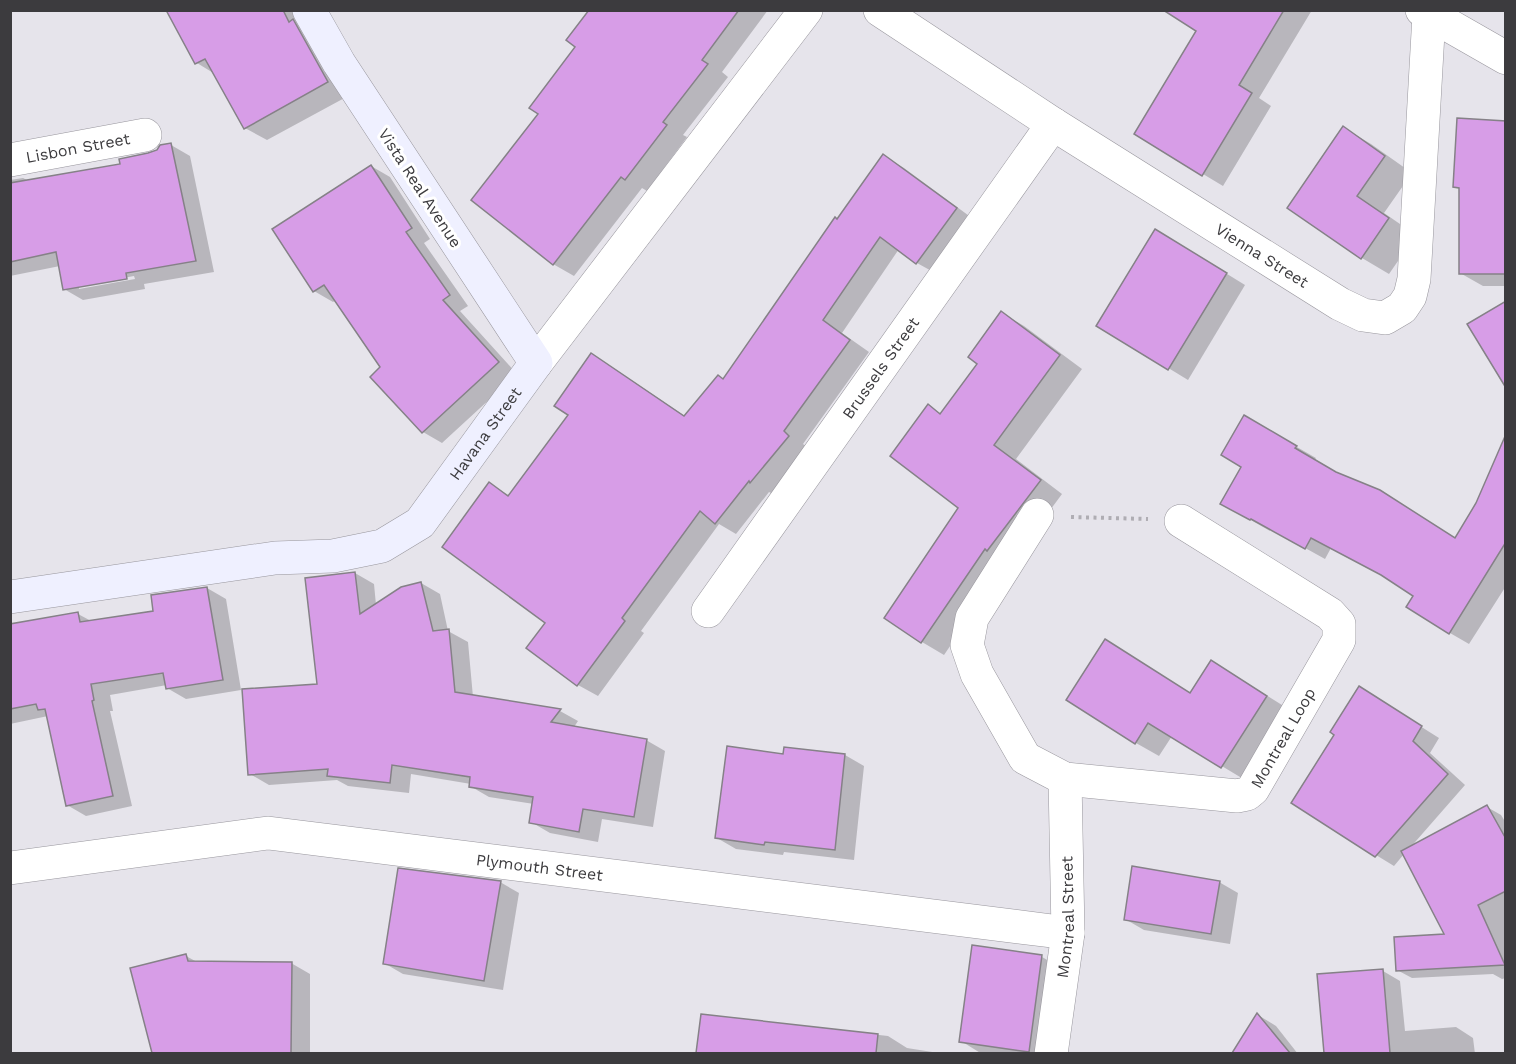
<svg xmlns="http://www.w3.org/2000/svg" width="1516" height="1064" viewBox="0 0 1516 1064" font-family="'Work Sans',sans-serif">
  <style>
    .shadow { fill: #0003; fill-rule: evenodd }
    .building { fill: #d79de7; stroke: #858187; stroke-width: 1.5 }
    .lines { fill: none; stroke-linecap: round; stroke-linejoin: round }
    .street-casing { stroke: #98969d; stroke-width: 34 }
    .secondary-casing { stroke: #98969d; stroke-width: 34 }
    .path { stroke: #afadb3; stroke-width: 4; stroke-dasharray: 3 4.5; stroke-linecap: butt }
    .street { stroke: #fff; stroke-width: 33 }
    .secondary { stroke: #eff0ff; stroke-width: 33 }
    .labels { text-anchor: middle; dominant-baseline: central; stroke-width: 6; stroke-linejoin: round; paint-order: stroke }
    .street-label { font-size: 16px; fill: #3c3b3e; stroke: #fff }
  </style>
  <rect width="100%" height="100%" fill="#e6e4eb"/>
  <!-- shadow -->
  <g class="shadow">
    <polygon points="168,10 297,10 350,95 267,140 245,128 215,74 197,63"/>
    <polygon points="591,10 768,10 722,72 728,77 683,135 687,137 647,191 642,188 574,276 553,264 540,114 577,46"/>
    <polygon points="1166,10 1312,10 1259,98 1271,106 1223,186 1203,174 1198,30"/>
    <polygon points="1506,122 1506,286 1483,286 1460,273 1461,190 1454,186"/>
    <polygon points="1344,128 1371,144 1412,173 1384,213 1416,235 1389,274 1362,258 1289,207"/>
    <path d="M 171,145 L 190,156 L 214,272 L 144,284 L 145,289 L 83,300 L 64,289 L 60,266 L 10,276 L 10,180 L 23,178 L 29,181 L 122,165 ZM 134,276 L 135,279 L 79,289 L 79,286 Z"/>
    <polygon points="884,156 904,168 976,221 937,274 917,263 899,249 842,333 869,352 803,444 808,448 771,493 769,492 736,534 719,524 641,631 644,633 598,696 578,685 529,648 547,623 490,484 510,496 570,415 592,355 612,367 685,416 724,380"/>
    <polygon points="371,166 390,177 430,239 424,243 468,306 460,311 517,374 442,443 423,432 372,377 382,368 336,300 333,302 314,291 274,230"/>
    <polygon points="1175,242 1245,285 1188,380 1098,325"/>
    <polygon points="1002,313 1024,326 1082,369 1016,459 1062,494 1011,563 1008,561 944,655 922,642 886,618 960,507 928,406 942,414 979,364"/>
    <polygon points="1245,417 1316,458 1314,461 1335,473 1400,503 1456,539 1506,457 1506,586 1469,644 1450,633 1415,595 1392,580 1331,548 1325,559 1271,529 1270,531 1242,515"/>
    <polygon points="355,573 374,584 376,605 421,583 440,594 448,631 468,642 473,697 560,711 578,721 574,727 646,740 665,751 653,827 602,819 598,842 550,833 531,822 534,804 489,797 470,786 471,784 411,774 409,793 348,786 337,780 269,785 250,774 318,686"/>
    <polygon points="207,588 226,599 241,690 186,699 167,688 167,685 110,695 113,711 110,711 132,806 86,816 67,805 48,716 10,724 10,628 78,614 93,622 155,612"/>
    <polygon points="1106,641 1191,694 1234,675 1290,710 1245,780 1172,736 1159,756 1136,743"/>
    <polygon points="1377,699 1439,738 1430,753 1465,785 1409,849 1487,807 1501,815 1506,823 1506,978 1502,979 1493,974 1412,978 1397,970 1446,936 1404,854 1394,866 1376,855"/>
    <polygon points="785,749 845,755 864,766 854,860 784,852 783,855 736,849 717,838 784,755"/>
    <polygon points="500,882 519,893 503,990 403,974 384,963"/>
    <polygon points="1219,882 1238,893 1230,944 1144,930 1125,919"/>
    <polygon points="973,946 1042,957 1070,973 1059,1054 982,1054 961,1041"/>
    <polygon points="186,956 197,962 291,963 310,974 310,1054 153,1054 131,970"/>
    <polygon points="1383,971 1400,981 1405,1031 1456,1027 1473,1038 1475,1054 1325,1054 1319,976"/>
    <polygon points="702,1015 888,1036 907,1048 945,1054 697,1054"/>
    <polygon points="1258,1015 1276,1026 1298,1054 1234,1054"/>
  </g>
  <!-- building -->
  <g class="building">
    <polygon points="166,10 283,10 289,22 293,19 328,82 244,129 205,59 195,64"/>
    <polygon points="589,10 739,10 702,60 708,64 663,122 667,125 625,180 621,177 553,265 471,200 538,114 529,108 575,47 566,40"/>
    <polygon points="1163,10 1284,10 1239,85 1252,93 1202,176 1134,134 1196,31"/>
    <polygon points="1457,118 1506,121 1506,274 1459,274 1459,188 1453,187"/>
    <polygon points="1343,126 1385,156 1357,196 1389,218 1361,259 1287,208"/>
    <polygon points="171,143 196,261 126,273 127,279 63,290 56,252 10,262 10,183 120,164 119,159 148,153 157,150 160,145"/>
    <polygon points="883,154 957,208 916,264 880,237 823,320 850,340 784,431 789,436 750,483 749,481 715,524 700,511 622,618 625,621 577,686 526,648 545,623 442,547 489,482 508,496 568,415 554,406 591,353 684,416 718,375 723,379 835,217 837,219"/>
    <polygon points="371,165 412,228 406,232 450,295 443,300 499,362 422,433 370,377 380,367 324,285 313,292 272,229"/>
    <polygon points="1155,229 1227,273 1168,370 1096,326"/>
    <polygon points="1506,301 1506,388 1467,324"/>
    <polygon points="1001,311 1060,355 994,445 1041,480 987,551 985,549 921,643 884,618 958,508 890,456 928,404 940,414 977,364 968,357"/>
    <polygon points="1244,415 1297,446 1295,448 1336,472 1380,490 1455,538 1476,503 1506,434 1506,542 1449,634 1406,607 1413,596 1381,575 1311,538 1305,549 1251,519 1250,520 1220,504 1241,467 1221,455"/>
    <polygon points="355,572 360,614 401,587 421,582 433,631 449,629 455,692 561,709 551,722 647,739 634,817 583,809 579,832 529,823 533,797 469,787 470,777 392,765 390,783 327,776 328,769 248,775 242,689 317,684 305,578"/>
    <polygon points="207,587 223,680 166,689 163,673 91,684 94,700 92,701 113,796 66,806 45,709 38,710 36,704 10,709 10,624 78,612 80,622 153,611 151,595"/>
    <polygon points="1105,639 1190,693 1211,660 1267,696 1221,768 1148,723 1135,744 1066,700"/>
    <polygon points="1359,686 1422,726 1413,741 1448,774 1375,857 1291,803 1334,735 1330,732"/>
    <polygon points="727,746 783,754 784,747 845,754 835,850 765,842 764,845 715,838"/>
    <polygon points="1487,805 1506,839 1506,891 1478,905 1505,965 1396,971 1394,937 1444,934 1401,851"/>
    <polygon points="1132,866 1220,881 1211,934 1124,920"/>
    <polygon points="398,868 501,881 484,981 383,964"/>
    <polygon points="972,945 1042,955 1029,1052 959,1042"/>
    <polygon points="186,954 188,961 292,962 291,1053 152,1053 130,968"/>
    <polygon points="1383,969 1390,1053 1324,1053 1317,974"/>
    <polygon points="1257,1013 1290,1053 1232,1053"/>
    <polygon points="701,1014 878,1034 876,1053 696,1053"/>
  </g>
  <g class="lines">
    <defs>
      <g id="street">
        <path id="s1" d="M 880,10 L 1053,124 L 1340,304 L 1363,315 L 1385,318 L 1402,308 L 1410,296 L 1414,279 L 1429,15"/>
        <polyline points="1422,10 1506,58"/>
        <path id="s2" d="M 10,160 L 145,135"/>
        <polyline points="536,363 806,10"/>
        <path id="s3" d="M 1037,515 L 972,618 L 967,645 L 977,674 L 1025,758 L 1065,779 L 1237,796 L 1247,794 L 1253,789 L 1339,640 L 1339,624 L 1330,614 L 1181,521"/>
        <path id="s4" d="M 708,611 L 1053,124"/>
        <path id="s5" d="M 10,868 L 268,833 L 1068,933"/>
        <path id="s6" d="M 1051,1054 L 1068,933 L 1065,779"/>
      </g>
      <g id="secondary">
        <path id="s7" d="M 10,597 L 275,558 L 333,556 L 382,546 L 420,523 L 536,363 L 339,63 L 309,10"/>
      </g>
    </defs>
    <!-- street casing -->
    <use href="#street" class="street-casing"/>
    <!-- secondary casing -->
    <use href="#secondary" class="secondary-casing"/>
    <!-- path -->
    <polyline class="path" points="1071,517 1148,519"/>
    <!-- street -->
    <use href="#street" class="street"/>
    <!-- secondary -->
    <use href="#secondary" class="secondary"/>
  </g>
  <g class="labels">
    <!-- street labels -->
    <g class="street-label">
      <text stroke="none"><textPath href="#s2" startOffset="69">Lisbon Street</textPath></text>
      <text transform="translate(420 188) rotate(57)">Vista Real Avenue</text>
      <text stroke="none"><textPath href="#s1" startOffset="454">Vienna Street</textPath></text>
      <text stroke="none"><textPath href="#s4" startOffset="298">Brussels Street</textPath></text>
      <text stroke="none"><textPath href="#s7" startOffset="531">Havana Street</textPath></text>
      <text stroke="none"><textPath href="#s3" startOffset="572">Montreal Loop</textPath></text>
      <text stroke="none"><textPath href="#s5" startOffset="534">Plymouth Street</textPath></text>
      <text stroke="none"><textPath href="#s6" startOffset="138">Montreal Street</textPath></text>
    </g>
  </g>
  <!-- border -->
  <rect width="1516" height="1064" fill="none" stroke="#3c3b3e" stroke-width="24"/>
</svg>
